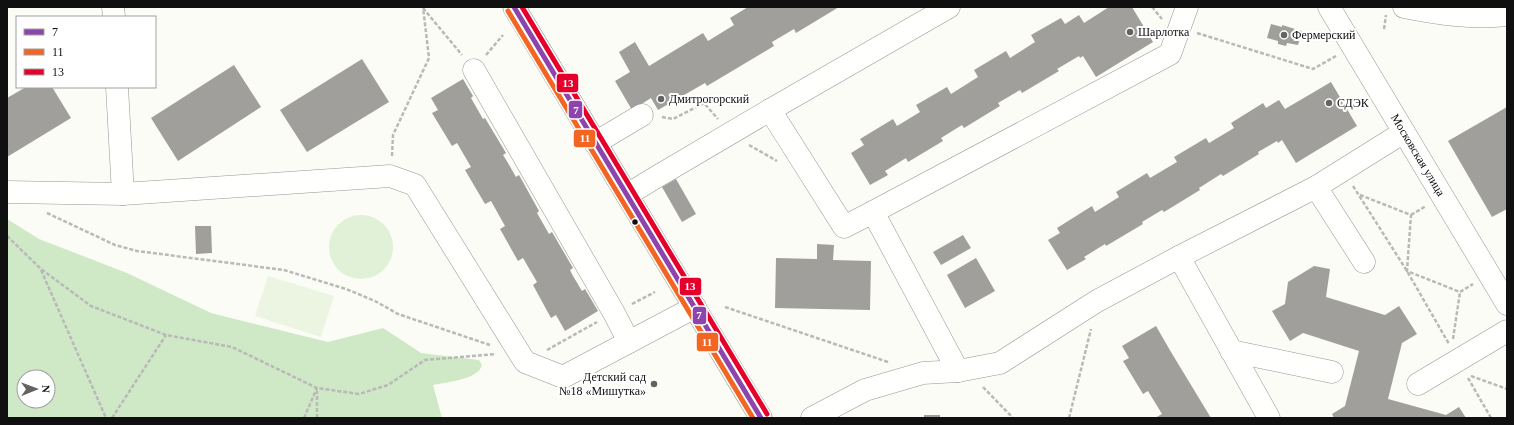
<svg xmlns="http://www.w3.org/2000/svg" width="1514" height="425" viewBox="0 0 1514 425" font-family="Georgia,serif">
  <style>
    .green { fill: #e0f1d7 }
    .forest { fill: #cfe8c6; fill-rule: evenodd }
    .pitch { fill: #ebf5e1 }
    .building { fill: #a09f9b }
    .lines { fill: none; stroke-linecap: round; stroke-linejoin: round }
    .minor-casing { stroke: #969694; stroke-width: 23 }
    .major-casing { stroke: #848481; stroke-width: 23 }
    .path { stroke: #b9b9b8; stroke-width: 2.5; stroke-dasharray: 4 2; stroke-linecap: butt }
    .minor { stroke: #fffffe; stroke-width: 22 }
    .major { stroke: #ececdc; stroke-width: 22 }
    .bus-1-casing { stroke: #fff; stroke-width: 8 }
    .bus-2-casing { stroke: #fff; stroke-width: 8 }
    .bus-3-casing { stroke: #fff; stroke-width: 8 }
    .bus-1 { stroke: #8e44ad; stroke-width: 5 }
    .bus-2 { stroke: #f26522; stroke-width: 5 }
    .bus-3 { stroke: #e4002b; stroke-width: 5 }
    .poi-dot { fill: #636360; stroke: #fff; stroke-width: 1.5 }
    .bus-dot { fill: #101010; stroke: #fff; stroke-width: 1.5 }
    .labels { text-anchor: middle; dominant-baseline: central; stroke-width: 4; stroke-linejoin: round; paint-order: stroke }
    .poi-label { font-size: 12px; fill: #101010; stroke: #fff; text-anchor: start }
    .street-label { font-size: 12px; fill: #101010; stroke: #fff }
    .line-badge { stroke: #fff; stroke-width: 1.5 }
    .badge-label { font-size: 11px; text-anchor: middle; font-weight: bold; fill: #fff }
  </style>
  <rect width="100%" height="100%" fill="#fcfcf6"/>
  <!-- green -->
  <circle class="green" cx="361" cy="247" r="32"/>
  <!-- forest -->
  <path class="forest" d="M 7,219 L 39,239 L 127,273 L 211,313 L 328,342 L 383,328 L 421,353 L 479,360 L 482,365 C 478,380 446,382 433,385 L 442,418 L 7,418 ZM 24,377 L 48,377 L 48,401 L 24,401 Z"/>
  <!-- pitch -->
  <polygon class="pitch" points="268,276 334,296 321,337 255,316"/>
  <!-- building -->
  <g class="building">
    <polygon points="748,7 839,7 796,33 794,29 772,42 774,46 707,86 705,83 658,110 651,98 632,110 615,81 630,72 619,52 635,42 649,66 703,33 708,41 734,25 730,18"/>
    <polygon points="1109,7 1132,7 1153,42 1096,77 1083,56 1080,58 1079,56 1057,69 1059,71 1022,93 1020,90 998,103 1000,106 964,128 962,125 941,138 943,141 908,162 906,158 885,171 888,175 870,185 851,153 864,145 860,139 893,119 897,126 920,112 916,105 947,87 951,94 978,77 974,70 1006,51 1010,58 1035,42 1031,35 1061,18 1065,24 1079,15 1084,23"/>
    <polygon points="1271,24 1282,27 1282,25 1302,31 1298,45 1287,43 1286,46 1278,44 1278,41 1267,38"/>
    <polygon points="362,59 389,102 307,152 280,110"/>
    <polygon points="234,65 261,107 178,161 151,118"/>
    <polygon points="463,79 473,96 471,98 483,119 485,118 506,153 503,155 508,163 516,177 519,175 539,211 537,213 549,234 552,232 573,268 570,270 573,276 582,291 585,289 598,311 565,331 556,315 551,318 533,285 537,282 523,258 518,261 500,229 505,226 491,201 485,204 465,170 471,167 457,143 452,146 432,113 438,110 431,98"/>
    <polygon points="1331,82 1357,126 1296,163 1282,140 1278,143 1277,141 1258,152 1259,154 1223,176 1221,174 1199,188 1200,190 1164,212 1162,210 1142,222 1143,224 1106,246 1105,244 1084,257 1086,259 1067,270 1048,240 1060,233 1057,228 1092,206 1095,212 1119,197 1116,192 1147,173 1150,178 1177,162 1174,157 1206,138 1209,143 1234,128 1231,123 1263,103 1266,108 1279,100 1285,109"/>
    <polygon points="26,87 52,87 71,118 7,157 7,98"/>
    <polygon points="1507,107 1507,209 1492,217 1448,141"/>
    <polygon points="676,179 696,214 682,222 662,187"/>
    <polygon points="195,226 211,226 212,253 196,254"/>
    <polygon points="963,235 971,248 941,265 933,252"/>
    <polygon points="817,244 834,245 833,260 871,261 870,310 775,308 776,258 817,259"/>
    <polygon points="976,258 995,291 965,308 947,275"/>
    <polygon points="1314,266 1330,269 1326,297 1385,315 1399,306 1417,334 1402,343 1388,399 1446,415 1459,407 1466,418 1334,418 1332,414 1345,406 1359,351 1303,333 1290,341 1272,311 1285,304 1288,282"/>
    <polygon points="1156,326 1171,352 1211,418 1155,418 1162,414 1148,391 1143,394 1123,361 1129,358 1122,346"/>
    <rect x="924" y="415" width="16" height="3"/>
  </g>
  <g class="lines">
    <defs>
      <g id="minor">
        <polyline points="113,7 114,17"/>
        <polyline points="949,7 770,110 844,227 873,212 958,371"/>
        <polyline points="1329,7 1507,304"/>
        <path d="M 1404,7 C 1439,14 1472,19 1507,15"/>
        <polyline points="474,70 614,313 629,342"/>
        <polyline points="117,87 123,194 390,176 415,185 525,362 563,377 695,307"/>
        <polyline points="595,143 642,115"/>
        <polyline points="1316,187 1364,262"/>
        <polyline points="7,192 123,194"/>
        <polyline points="627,195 653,179 770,110"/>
        <polyline points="873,212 1170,54 1187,7"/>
        <polyline points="1179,257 1269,418"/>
        <polyline points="1231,351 1332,372"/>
        <polyline points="1418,384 1507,331"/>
        <polyline points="812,418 865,390 923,373 958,371 1000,363 1097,301 1179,257 1316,187 1404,132"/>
      </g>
      <polyline id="major" points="514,7 761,418"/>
    </defs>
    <!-- minor casing -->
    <use href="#minor" class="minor-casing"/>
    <!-- major casing -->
    <use href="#major" class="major-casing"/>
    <!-- path -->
    <g class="path">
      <polyline points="1152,7 1162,19"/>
      <polyline points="423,8 462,55"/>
      <polyline points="1384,29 1386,15"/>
      <polyline points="1197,33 1313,69 1336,56"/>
      <polyline points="486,55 503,35"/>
      <polyline points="662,117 673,119 704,103 718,119"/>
      <polyline points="749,145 777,161"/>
      <polyline points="392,156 393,135 429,58 423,7"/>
      <polyline points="1353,186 1407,271 1449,344"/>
      <polyline points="1360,195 1411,215 1407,271 1460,292 1473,284"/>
      <polyline points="47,213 115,245 137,251 284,270 346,289 375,301 398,314 490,345"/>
      <polyline points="1411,215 1426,206"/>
      <polyline points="7,236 41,269 91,306 166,335 232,347 317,388 359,394 388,385 425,360 496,354"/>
      <polyline points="41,270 106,418"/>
      <polyline points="632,304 655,292"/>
      <polyline points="725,307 888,362"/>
      <polyline points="1453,339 1460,292"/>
      <polyline points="547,350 597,322"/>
      <polyline points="1471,376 1507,389"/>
      <polyline points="1468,378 1491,418"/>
      <polyline points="983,387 1013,418"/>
      <polyline points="112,418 166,335"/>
      <polyline points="304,418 317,388"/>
      <polyline points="317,418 317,391"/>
      <polyline points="1069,418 1091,329"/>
    </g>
    <!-- minor -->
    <use href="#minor" class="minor"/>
    <!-- major -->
    <use href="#major" class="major"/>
    <defs>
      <polyline id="bus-1" points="514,7 761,418"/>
      <polyline id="bus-2" points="508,11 753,418"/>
      <polyline id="bus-3" points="522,7 767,414"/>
    </defs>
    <!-- bus-1 casing -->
    <use href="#bus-1" class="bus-1-casing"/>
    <!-- bus-2 casing -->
    <use href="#bus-2" class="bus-2-casing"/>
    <!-- bus-3 casing -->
    <use href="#bus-3" class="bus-3-casing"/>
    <!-- bus-1 -->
    <use href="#bus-1" class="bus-1"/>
    <!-- bus-2 -->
    <use href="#bus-2" class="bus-2"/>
    <!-- bus-3 -->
    <use href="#bus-3" class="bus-3"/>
  </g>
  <!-- markers -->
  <g class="poi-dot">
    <circle cx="1130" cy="32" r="4"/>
    <circle cx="1284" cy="35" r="4"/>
    <circle cx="661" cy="99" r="4"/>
    <circle cx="1329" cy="103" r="4"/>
    <circle cx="654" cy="384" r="4"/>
  </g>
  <circle class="bus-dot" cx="635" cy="222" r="3.5"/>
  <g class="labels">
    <!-- poi labels -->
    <g class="poi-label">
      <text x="1138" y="32">Шарлотка</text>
      <text x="1292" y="35">Фермерский</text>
      <text x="669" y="99">Дмитрогорский</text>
      <text x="1337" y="103">СДЭК</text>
      <text x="646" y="377" text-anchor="end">Детский сад<tspan x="646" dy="14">№18 «Мишутка»</tspan></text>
    </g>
    <!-- street labels -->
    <g class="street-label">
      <text transform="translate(1418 155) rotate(59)">Московская улица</text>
    </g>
  </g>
  <g class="line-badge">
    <rect x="556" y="73" width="23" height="20" rx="4" fill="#e4002b"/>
    <rect x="568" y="100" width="15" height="19" rx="4" fill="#8e44ad"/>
    <rect x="573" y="129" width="23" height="19" rx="4" fill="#f26522"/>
    <rect x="679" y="277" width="23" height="19" rx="4" fill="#e4002b"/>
    <rect x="692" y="306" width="15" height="19" rx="4" fill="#8e44ad"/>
    <rect x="696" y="332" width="23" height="20" rx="4" fill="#f26522"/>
  </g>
  <g class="badge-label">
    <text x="568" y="87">13</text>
    <text x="576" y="114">7</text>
    <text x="585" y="142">11</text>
    <text x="690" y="290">13</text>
    <text x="699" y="319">7</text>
    <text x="707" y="346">11</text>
  </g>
  <!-- border -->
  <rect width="1514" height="425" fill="none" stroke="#101010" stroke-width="16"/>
  <!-- legend -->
  <rect x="16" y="16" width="140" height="72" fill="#ffffff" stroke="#9f9f9f"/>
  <rect x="24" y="29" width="20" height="6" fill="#8e44ad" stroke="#9f9f9f"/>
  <text x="52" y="36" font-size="12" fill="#101010">7</text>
  <rect x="24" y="49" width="20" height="6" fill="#f26522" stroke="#9f9f9f"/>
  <text x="52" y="56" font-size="12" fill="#101010">11</text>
  <rect x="24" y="69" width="20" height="6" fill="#e4002b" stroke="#9f9f9f"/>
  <text x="52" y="76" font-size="12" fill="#101010">13</text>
  <!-- north arrow -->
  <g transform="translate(36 389) rotate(89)"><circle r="19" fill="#ffffff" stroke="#9f9f9f"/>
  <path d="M0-3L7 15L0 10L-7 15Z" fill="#636360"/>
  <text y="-6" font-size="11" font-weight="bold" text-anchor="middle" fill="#101010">N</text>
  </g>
</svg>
